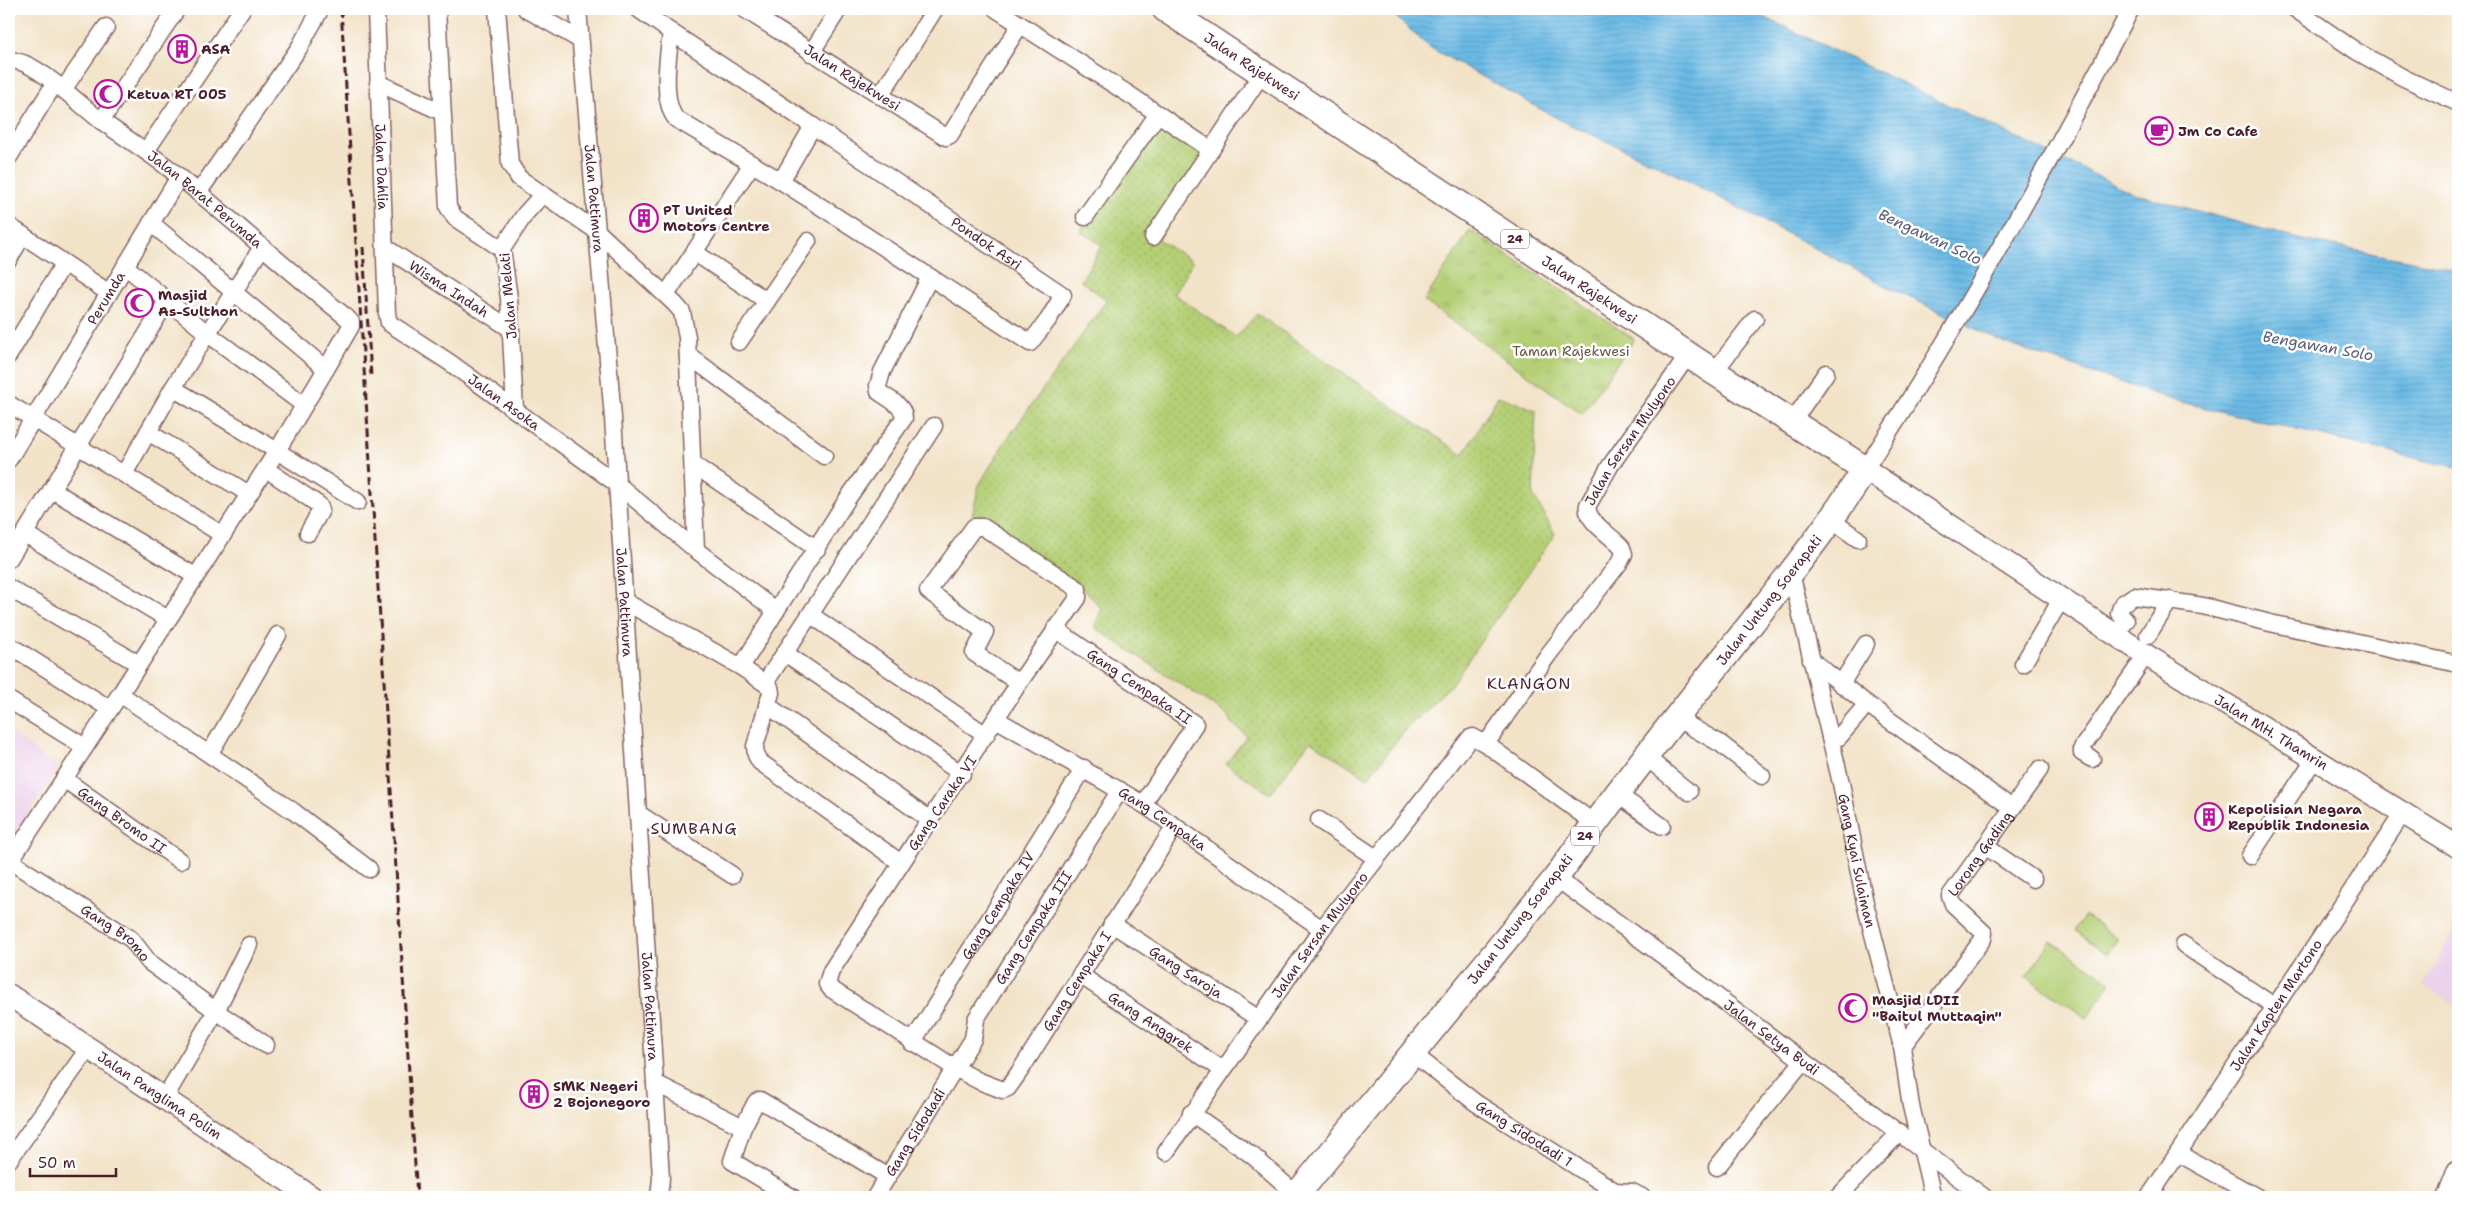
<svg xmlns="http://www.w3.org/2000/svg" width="2467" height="1206" viewBox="0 0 2467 1206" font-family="'Shantell Sans',sans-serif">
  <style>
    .built { fill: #ecd1ea }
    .grass { fill: url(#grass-dots); stroke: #7f7750 }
    .park { fill: url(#park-tufts); stroke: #7f7750 }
    .pitch { fill: #b4cf74; stroke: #7f7750 }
    .water { fill: url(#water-rules); stroke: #5a6c88 }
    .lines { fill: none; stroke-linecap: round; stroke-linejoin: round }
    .minor-casing { stroke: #856462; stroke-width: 19 }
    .major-casing { stroke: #856462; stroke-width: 24 }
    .highway-casing { stroke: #856462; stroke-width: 28 }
    .minor { stroke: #fff; stroke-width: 16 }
    .major { stroke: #fff; stroke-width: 21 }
    .highway { stroke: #fff; stroke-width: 25 }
    .rail { stroke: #4a1f2b; stroke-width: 3; stroke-dasharray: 8 4; stroke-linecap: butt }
    .labels { text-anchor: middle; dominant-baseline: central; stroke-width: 5; stroke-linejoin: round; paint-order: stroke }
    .shield { fill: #fff; stroke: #80626b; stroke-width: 1 }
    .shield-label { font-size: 12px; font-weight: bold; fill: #4a1f2b }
    .poi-label { font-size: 14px; font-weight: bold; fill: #4a1f2b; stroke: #fff; text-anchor: start }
    .street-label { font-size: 14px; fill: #4a1f2b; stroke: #fff }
    .park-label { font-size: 14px; fill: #6a5441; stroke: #fff }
    .water-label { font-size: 15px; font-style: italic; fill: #575d75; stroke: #fff }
    .quarter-label { font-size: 16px; letter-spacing: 1px; fill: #4a1f2b; stroke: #fff }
  </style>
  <defs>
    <pattern id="grass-dots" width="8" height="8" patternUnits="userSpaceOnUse" patternTransform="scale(1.25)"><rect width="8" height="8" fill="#b4cf74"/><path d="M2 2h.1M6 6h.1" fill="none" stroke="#9cb165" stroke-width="1.8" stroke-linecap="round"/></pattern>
    <pattern id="park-tufts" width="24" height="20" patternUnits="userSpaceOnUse" patternTransform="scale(1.25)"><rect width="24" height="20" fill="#b4cf74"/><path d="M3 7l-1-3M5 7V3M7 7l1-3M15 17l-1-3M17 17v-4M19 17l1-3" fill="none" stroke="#9cb165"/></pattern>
    <pattern id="water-rules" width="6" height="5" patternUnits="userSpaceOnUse" patternTransform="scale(1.25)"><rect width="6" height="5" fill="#6abae5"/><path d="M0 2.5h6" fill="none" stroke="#5d9fc5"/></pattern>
  </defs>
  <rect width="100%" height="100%" fill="#fff"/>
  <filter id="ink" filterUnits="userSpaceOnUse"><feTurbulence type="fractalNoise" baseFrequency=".02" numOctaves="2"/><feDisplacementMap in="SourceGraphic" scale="10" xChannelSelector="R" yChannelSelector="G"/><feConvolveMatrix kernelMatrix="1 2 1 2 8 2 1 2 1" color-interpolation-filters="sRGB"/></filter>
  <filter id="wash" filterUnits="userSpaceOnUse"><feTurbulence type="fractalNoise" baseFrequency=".0096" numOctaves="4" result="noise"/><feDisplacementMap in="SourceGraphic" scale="20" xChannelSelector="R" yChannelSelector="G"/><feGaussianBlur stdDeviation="1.12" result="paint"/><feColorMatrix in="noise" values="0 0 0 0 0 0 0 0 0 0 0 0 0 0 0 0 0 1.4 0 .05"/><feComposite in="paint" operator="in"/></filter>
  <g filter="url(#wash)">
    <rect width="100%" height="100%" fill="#f2e3c8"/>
    <!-- built -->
    <g class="built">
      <polygon points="9,732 58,767 9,844"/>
      <polygon points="2458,921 2458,1007 2424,985"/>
    </g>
    <!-- grass -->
    <polygon class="grass" points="1159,118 1203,151 1159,240 1193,261 1174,294 1236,337 1257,314 1463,455 1498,396 1536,410 1533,495 1555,534 1451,685 1405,730 1368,778 1310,741 1270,794 1226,764 1247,736 1232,723 1229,716 1094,627 1102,609 1086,591 972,516 979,485 1004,443 1107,300 1081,281 1102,245 1080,231"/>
    <!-- park -->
    <polygon class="park" points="1470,230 1634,339 1582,414 1424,301"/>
    <!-- pitch -->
    <g class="pitch">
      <polygon points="2085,915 2118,939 2107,954 2074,930"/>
      <polygon points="2051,941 2111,982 2087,1018 2026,977"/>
    </g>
    <!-- water -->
    <polygon class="water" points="1387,9 1747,9 2133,193 2302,240 2458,270 2458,467 2435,463 2173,400 2005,343 1894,290 1652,162 1560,120 1429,47"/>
  </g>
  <g filter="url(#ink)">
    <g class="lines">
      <defs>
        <g id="minor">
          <path id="s1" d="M 376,9 L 387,313 L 389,323 L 449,362 L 617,484 L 696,550 L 776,611 L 741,667 L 624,601"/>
          <polyline points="437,9 448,207 455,218 502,249"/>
          <polyline points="497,9 510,164 519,178 598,232 675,304 682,312 687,337 696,550"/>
          <polyline points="526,9 580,40"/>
          <path id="s2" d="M 578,9 L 613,418 L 661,1178 L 659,1197"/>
          <path id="s3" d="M 638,9 L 671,32 C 668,55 661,101 676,119 L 781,181 L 813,126 L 1063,295 L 1048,320 L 1030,343 L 930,277 L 882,372 L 878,386 L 879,392 C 888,399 904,405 904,418 L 848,498 L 776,611"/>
          <path id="s4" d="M 744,9 L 946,137 L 950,135 L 1020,25"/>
          <polyline points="996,9 1133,97 1211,150 1263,72"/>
          <polyline points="2295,9 2356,51 2404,78 2458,103"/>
          <polyline points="671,32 813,126"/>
          <polyline points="811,53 839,9"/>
          <path id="s5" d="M 9,61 C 31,56 81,106 100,120 C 124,137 148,152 171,170 C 231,218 287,270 346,317 L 351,322 L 351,326 L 326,369 L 151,223"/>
          <polyline points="378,83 442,112"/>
          <polyline points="63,90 106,27"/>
          <polyline points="880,96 935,9"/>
          <polyline points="101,121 177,9"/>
          <polyline points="146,151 242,9"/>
          <polyline points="9,157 55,83"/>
          <polyline points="781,181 930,277"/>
          <polyline points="198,193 299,48 319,12"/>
          <polyline points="1085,217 1158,114"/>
          <polyline points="9,226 109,293"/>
          <polyline points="1153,237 1211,150"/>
          <polyline points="262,247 173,388 277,451 120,694 293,811 369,869"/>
          <path id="s6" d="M 386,248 L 511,329"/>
          <polyline points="694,252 767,301 808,241"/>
          <polyline points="9,259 23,235"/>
          <polyline points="125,266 207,333 304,405"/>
          <polyline points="666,295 752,164"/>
          <polyline points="739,342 767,301"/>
          <polyline points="9,355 64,263"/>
          <polyline points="688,355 824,456"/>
          <polyline points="326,369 277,451 358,502"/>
          <polyline points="1714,372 1755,319"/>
          <polyline points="173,388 148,432 249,494"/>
          <polyline points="9,404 223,535"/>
          <polyline points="515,410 509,298 502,249 525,214 542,195"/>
          <polyline points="1792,422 1826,373"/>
          <path id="s7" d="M 9,459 L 179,177"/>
          <polyline points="694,465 817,549"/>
          <polyline points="266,469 319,505 321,510 308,533"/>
          <path d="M 1865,469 C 1962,321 2048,165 2131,9"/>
          <polyline points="124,474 148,432"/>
          <polyline points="52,490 195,576"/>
          <polyline points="1831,520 1858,539"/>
          <polyline points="25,534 168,619"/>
          <polyline points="9,559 167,301"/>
          <path id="s8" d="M 1791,573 L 1841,783 L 1865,903 L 1902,1047 L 1911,1106 L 1933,1197"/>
          <polyline points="9,588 139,664"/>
          <polyline points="811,615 986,735"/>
          <path id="s9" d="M 1055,629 L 1195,724 L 1143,804"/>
          <polyline points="2120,629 2126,621 2119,613 2122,604 2134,596 2203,606 2270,623 2458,664"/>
          <polyline points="2148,635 2170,600"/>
          <polyline points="9,645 110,709"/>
          <polyline points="785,653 962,774"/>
          <polyline points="1811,660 1867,704 2012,808"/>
          <polyline points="2023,664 2062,598"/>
          <polyline points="741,667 770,687 771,693 755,746 756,755 760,762 901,863"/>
          <polyline points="765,683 934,426"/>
          <path id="s10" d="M 1019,683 L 974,653 L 985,632 L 928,591 L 974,527 L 983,527 L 1078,589 L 1078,598 L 1019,683 L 831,971 L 827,984 L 831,989 L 955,1068 L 979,1081 L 1003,1090 L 1008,1088 L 1020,1071 L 1175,826"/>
          <polyline points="1841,684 1866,644"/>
          <path id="s11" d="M 120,694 L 10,861 L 131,939 L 149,962 L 216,1011 L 266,1045"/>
          <polyline points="9,700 85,747"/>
          <polyline points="767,705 930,820"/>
          <polyline points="1676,718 1721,744 1762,776"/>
          <path id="s12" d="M 996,719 L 1143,804 L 1322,929"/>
          <polyline points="1830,738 1839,737 1867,704"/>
          <path id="s13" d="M 1486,744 L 1548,655 L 1620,562 L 1624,554 L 1622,548 C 1613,536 1584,521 1588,505 L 1610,466 L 1689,354"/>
          <polyline points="210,753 278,635"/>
          <polyline points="1646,757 1689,792"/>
          <polyline points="2092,759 2082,753 2082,748 2146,655"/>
          <path id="s14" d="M 64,779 L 180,861"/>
          <polyline points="1617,794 1662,826"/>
          <polyline points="639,814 732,875"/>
          <polyline points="1319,820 1376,858"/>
          <polyline points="1985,846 2033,879"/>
          <polyline points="2250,856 2315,758"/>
          <path id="s15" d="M 1556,878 L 1666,958 L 1984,1197"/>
          <path id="s16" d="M 1112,924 L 1259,1019"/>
          <polyline points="2184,945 2274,1006"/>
          <path id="s17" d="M 1080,975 L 1223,1070"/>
          <path id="s18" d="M 912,1043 L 1084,768"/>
          <path id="s19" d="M 1902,1047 L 1983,939 L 1984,933 L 1953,904 L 1950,896 L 2040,769"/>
          <path id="s20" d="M 1412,1053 L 1476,1103 L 1615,1191 L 1632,1192 L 1642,1197"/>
          <polyline points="655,1083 743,1127 732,1161 792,1197"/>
          <polyline points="164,1099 216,1011 249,945"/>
          <polyline points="1191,1113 1253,1156 1289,1188 1295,1197"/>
          <polyline points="743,1127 756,1102 760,1100 887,1176"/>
          <path id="s21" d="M 1166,1152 L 1322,929 L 1470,738 L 1473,737 L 1486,744 L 1594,823"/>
          <polyline points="2178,1153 2257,1197"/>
          <polyline points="9,1160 88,1049"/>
          <polyline points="1717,1167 1803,1061"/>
          <path id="s22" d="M 875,1197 L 973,1039 L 976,1019 L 1120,790"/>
          <polyline points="1838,1197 1900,1132"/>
          <path id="s23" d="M 2149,1197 L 2403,813"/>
        </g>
        <g id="major">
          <path id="s24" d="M 1865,469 L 2146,655 L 2458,847"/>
          <path id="s25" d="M 9,995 L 312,1197"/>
          <polyline points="2448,1197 2458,1171"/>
        </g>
        <g id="highway">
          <path id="s26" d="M 1165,9 L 1714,372 L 1865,469 C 1831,523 1790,574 1750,625 C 1684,708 1616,791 1556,878 L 1295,1197"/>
        </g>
      </defs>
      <!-- minor casing -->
      <use href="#minor" class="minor-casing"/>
      <!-- major casing -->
      <use href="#major" class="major-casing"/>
      <!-- highway casing -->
      <use href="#highway" class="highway-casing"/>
      <!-- minor -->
      <use href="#minor" class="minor"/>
      <!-- major -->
      <use href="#major" class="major"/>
      <!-- highway -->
      <use href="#highway" class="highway"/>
      <!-- rail -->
      <g class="rail">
        <polyline points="341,9 417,1197"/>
        <polyline points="363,247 371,376"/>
      </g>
    </g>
  </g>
  <!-- icons -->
  <defs>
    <symbol id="building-ring" viewBox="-11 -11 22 22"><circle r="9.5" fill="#fff" stroke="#b5179e" stroke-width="1.5"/><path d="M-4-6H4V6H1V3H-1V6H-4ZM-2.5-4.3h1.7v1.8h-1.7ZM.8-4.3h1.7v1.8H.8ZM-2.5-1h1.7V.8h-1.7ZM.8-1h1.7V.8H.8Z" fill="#b5179e"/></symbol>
    <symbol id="mosque-ring" viewBox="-11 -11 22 22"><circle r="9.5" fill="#fff" stroke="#b5179e" stroke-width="1.5"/><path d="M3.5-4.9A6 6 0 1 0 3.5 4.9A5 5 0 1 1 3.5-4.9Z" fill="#b5179e"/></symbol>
    <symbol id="cafe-ring" viewBox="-11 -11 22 22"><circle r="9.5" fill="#fff" stroke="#b5179e" stroke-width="1.5"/><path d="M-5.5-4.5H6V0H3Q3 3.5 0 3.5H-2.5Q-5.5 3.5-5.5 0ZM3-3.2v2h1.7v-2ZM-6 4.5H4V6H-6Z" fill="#b5179e"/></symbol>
  </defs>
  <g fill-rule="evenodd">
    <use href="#building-ring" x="166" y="33" width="32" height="32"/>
    <use href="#mosque-ring" x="92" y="78" width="32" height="32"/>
    <use href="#cafe-ring" x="2143" y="115" width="32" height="32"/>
    <use href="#building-ring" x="628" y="202" width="32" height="32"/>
    <use href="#mosque-ring" x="123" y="287" width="32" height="32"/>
    <use href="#building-ring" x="2193" y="801" width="32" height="32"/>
    <use href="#mosque-ring" x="1837" y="992" width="32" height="32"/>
    <use href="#building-ring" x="518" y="1078" width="32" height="32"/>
  </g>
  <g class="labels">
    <!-- shield labels -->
    <g class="shield">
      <rect x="1501" y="229.5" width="28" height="19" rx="4"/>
      <rect x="1571" y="826.5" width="28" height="19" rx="4"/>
    </g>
    <g class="shield-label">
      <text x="1515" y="239">24</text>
      <text x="1585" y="836">24</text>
    </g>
    <!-- poi labels -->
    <g class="poi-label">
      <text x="201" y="49">ASA</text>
      <text x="127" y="94">Ketua RT 005</text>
      <text x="2178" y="131">Jm Co Cafe</text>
      <text x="663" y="210">PT United<tspan x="663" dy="16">Motors Centre</tspan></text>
      <text x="158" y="295">Masjid<tspan x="158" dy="16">As-Sulthon</tspan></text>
      <text x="2228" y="809">Kepolisian Negara<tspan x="2228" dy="16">Republik Indonesia</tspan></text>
      <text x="1872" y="1000">Masjid LDII<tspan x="1872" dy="16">"Baitul Muttaqin"</tspan></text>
      <text x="553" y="1086">SMK Negeri<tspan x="553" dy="16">2 Bojonegoro</tspan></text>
    </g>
    <!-- street labels -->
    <g class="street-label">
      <text stroke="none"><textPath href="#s26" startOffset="104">Jalan Rajekwesi</textPath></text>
      <text stroke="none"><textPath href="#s4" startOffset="128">Jalan Rajekwesi</textPath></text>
      <text stroke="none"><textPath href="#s1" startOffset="158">Jalan Dahlia</textPath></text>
      <text stroke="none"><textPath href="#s2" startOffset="190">Jalan Pattimura</textPath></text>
      <text stroke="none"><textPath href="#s5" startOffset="242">Jalan Barat Perumda</textPath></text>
      <text stroke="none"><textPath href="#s3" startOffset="524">Pondok Asri</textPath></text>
      <text stroke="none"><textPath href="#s6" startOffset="75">Wisma Indah</textPath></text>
      <text stroke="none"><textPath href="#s26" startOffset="509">Jalan Rajekwesi</textPath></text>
      <text transform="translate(508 296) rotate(-95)">Jalan Melati</text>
      <text stroke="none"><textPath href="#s7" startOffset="188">Perumda</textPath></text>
      <text stroke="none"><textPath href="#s1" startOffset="454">Jalan Asoka</textPath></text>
      <text stroke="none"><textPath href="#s13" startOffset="375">Jalan Sersan Mulyono</textPath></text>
      <text transform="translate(1769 600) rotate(-52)">Jalan Untung Soerapati</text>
      <text stroke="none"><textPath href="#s2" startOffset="595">Jalan Pattimura</textPath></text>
      <text stroke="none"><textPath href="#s9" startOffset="102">Gang Cempaka II</textPath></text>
      <text stroke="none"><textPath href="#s24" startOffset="484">Jalan MH. Thamrin</textPath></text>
      <text transform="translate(942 803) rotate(-56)">Gang Caraka VI</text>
      <text stroke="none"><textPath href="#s12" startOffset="194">Gang Cempaka</textPath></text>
      <text stroke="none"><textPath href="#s14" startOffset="71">Gang Bromo II</textPath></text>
      <text stroke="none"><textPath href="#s19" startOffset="244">Lorong Gading</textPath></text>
      <text stroke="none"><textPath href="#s8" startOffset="295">Gang Kyai Sulaiman</textPath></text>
      <text stroke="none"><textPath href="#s18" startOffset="162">Gang Cempaka IV</textPath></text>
      <text transform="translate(1520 919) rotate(-52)">Jalan Untung Soerapati</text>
      <text stroke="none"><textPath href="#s22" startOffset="314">Gang Cempaka III</textPath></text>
      <text stroke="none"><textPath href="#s11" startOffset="328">Gang Bromo</textPath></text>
      <text stroke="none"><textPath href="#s21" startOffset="266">Jalan Sersan Mulyono</textPath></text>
      <text stroke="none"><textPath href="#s16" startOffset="88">Gang Saroja</textPath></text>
      <text stroke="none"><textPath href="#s10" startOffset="1158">Gang Cempaka I</textPath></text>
      <text stroke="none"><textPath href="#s23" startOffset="230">Jalan Kapten Martono</textPath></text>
      <text stroke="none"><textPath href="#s2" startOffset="1000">Jalan Pattimura</textPath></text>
      <text stroke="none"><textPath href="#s17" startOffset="85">Gang Anggrek</textPath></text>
      <text stroke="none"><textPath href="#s15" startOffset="268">Jalan Setya Budi</textPath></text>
      <text stroke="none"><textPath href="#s25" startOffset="181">Jalan Panglima Polim</textPath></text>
      <text stroke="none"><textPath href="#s22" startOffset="76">Gang Sidodadi</textPath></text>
      <text stroke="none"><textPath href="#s20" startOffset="138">Gang Sidodadi 1</textPath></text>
    </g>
    <!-- park labels -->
    <g class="park-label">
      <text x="1571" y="351">Taman Rajekwesi</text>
    </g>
    <!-- water labels -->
    <g class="water-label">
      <text transform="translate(1930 237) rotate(25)">Bengawan Solo</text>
      <text transform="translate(2318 346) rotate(10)">Bengawan Solo</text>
    </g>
    <!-- quarter labels -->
    <g class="quarter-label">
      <text x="1529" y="683">KLANGON</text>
      <text x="694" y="828">SUMBANG</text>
    </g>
  </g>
  <!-- margin -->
  <rect width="2467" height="1206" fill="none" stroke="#fff" stroke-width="30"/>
  <!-- scale -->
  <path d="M30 1168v8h86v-8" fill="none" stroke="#4a1f2b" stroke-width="2.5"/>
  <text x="38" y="1168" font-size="15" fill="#4a1f2b" stroke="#ffffff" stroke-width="4" paint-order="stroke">50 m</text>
</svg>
